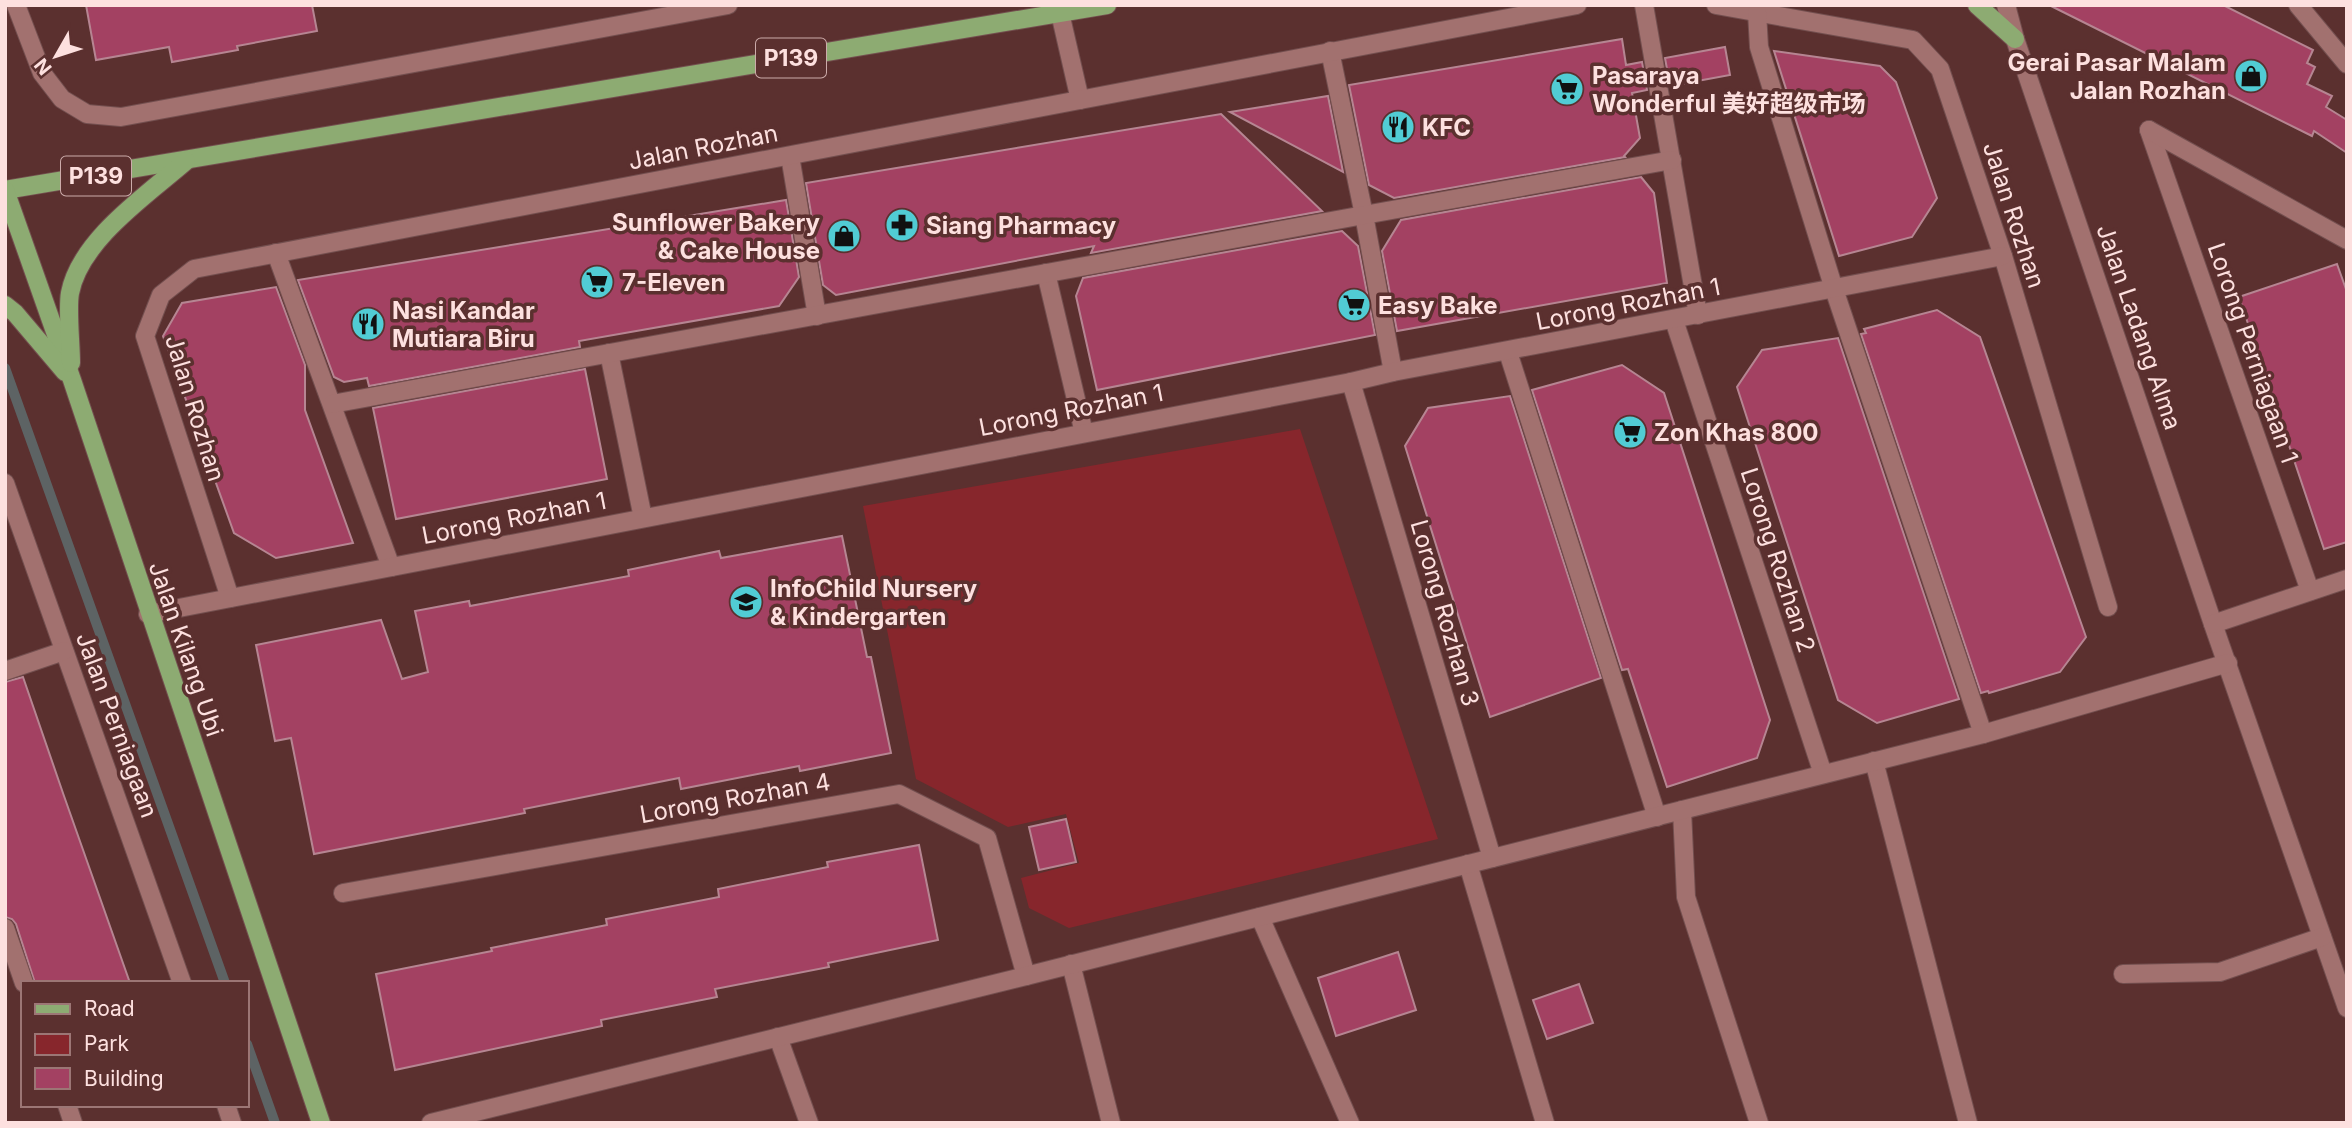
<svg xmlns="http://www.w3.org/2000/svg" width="2352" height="1128" viewBox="0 0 2352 1128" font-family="Inter,'Noto Sans SC',sans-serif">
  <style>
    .green { fill: #87262c }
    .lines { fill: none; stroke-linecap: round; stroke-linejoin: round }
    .stream { stroke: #5d6364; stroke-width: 10 }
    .building { fill: #a34162; stroke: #b68592; stroke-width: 2 }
    .minor-casing { stroke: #734f4f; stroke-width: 20 }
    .major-casing { stroke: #734f4f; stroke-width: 20 }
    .minor { stroke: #a2716f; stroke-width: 18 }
    .major { stroke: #8dab72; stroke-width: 18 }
    .labels { text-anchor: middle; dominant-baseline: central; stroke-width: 7; stroke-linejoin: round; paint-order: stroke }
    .shield { fill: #5b302f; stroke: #ccabaa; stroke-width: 2 }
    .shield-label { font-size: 23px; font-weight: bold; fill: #fde0df }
    .poi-label { font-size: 24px; font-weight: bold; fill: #fde0df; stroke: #5b302f; text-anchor: start }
    .street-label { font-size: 24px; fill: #fde0df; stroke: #5b302f }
  </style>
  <rect width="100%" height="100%" fill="#5b302f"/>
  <!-- green -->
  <polygon class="green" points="1300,429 1438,839 1069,928 1029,908 1021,878 1079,863 1066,814 1008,827 916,779 863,506"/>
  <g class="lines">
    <!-- stream -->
    <g class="stream">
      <polyline points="5,368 225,983"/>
      <polyline points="247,1044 275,1123"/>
    </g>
  </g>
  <!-- building -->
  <g class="building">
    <polygon points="86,5 312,5 317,31 237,46 238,50 172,62 169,47 96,60"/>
    <polygon points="2049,5 2223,5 2313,50 2307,63 2315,67 2307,84 2332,96 2326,107 2347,120 2347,153 2314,131 2312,136"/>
    <polygon points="1622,39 1626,65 1642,62 1647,90 1632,93 1640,138 1624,156 1625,157 1394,198 1369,185 1349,85"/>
    <polygon points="1725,47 1730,75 1670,86 1665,58"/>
    <polygon points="1774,51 1880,66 1896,82 1937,198 1912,237 1839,256"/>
    <polygon points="1328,96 1343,172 1230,112"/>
    <polygon points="1221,114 1322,211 1091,253 1094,246 836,295 823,285 806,183"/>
    <polygon points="1641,177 1654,193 1667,283 1397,331 1382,251 1401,220"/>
    <polygon points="786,200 799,277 779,306 579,341 580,347 369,386 367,378 344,382 334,377 298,280"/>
    <polygon points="1342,231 1358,246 1375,335 1097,390 1076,296 1083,278"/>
    <polygon points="2337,264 2347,292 2347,542 2324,549 2239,297"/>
    <polygon points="276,287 305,365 305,410 353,543 276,558 234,533 163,336 182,303"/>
    <polygon points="1937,310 1980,337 2086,637 2060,672 1989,693 1988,691 1981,693 1861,334 1866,333 1864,329"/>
    <polygon points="1838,338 1959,699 1877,723 1838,700 1737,387 1762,350"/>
    <polygon points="1622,365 1664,393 1770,720 1757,758 1667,787 1628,669 1622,670 1532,390"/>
    <polygon points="585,369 607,479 396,519 373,408"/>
    <polygon points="1510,396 1601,678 1490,717 1405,446 1428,408"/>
    <polygon points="842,536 867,657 871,657 891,753 800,771 799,766 681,789 679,778 524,809 525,813 314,854 291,738 275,741 256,645 381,620 402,679 428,672 415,611 469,601 470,606 629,576 628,570 719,551 721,558"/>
    <polygon points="23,677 64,796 130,983 35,983 16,924 12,919 5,917 5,682"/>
    <polygon points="1066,819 1076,862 1039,870 1029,827"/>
    <polygon points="919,845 938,940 828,963 829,967 715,989 717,997 601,1020 602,1026 395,1070 376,974 492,951 491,948 607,925 606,919 719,897 718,889 828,867 827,862"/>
    <polygon points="1398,952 1416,1010 1336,1036 1318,978"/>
    <polygon points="1579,984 1593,1023 1547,1039 1533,1000"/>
  </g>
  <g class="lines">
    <defs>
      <g id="minor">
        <polyline points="16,5 42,73 62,99 87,114 121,117 728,5"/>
        <polyline points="1644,5 1698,315"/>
        <polyline points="1716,5 1913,40 1940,69 2003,256 2108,607"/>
        <polyline points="2006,5 2015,39 2213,624 2347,1008"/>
        <polyline points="2298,5 2347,64"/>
        <polyline points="1757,12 1759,47 1834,289 1983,734"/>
        <polyline points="1060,13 1080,100"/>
        <polyline points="1330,51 1364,215 1393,372"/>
        <polyline points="2149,130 2310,591"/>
        <polyline points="2149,130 2347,240"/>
        <polyline points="790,156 817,316"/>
        <polyline points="276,253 391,567"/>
        <polyline points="1046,273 1084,433"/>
        <polyline points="1674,320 1823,774"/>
        <polyline points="1508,352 1657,817"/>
        <polyline points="609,353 643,518"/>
        <polyline points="1351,382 1492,858"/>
        <polyline points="332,404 1364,215 1672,160"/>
        <polyline points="5,483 182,983"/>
        <polyline points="230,598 145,336 161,295 194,269 1577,5"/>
        <polyline points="148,614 1351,382 1393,372 2003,256"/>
        <polyline points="2213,624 2347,579"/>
        <polyline points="5,671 64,651"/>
        <polyline points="1874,761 1968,1123"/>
        <polyline points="1682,810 1686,897 1759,1123"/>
        <polyline points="1468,864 1545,1123"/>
        <polyline points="343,893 899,794 987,838 1026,976"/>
        <polyline points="1260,917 1350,1123"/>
        <polyline points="5,928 24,983"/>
        <polyline points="1071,964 1111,1123"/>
        <polyline points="2123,974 2220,972 2322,937"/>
        <polyline points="778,1037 809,1123"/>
        <polyline points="67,1105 73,1123"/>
        <polyline points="226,1105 232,1123"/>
        <polyline points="431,1123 1026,976 1983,734 2228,663"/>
      </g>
      <g id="major">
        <polyline points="1977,5 2015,39"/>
        <polyline points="5,190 1107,5"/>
        <polyline points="5,190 72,380 321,1123"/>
        <polyline points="5,305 15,313 65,372"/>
        <path d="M 71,363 C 71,344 67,309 70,293 C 80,240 147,195 186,161"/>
      </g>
    </defs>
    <!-- minor casing -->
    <use href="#minor" class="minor-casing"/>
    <!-- major casing -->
    <use href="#major" class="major-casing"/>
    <!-- minor -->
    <use href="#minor" class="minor"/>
    <!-- major -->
    <use href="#major" class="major"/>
  </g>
  <!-- icons -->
  <defs>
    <symbol id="shop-disc" viewBox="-11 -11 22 22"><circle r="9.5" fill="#51ccd4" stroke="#5b302f"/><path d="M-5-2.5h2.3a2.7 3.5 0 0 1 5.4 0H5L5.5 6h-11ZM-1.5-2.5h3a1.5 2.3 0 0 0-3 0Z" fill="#111"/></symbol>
    <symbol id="supermarket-disc" viewBox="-11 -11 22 22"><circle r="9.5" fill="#51ccd4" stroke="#5b302f"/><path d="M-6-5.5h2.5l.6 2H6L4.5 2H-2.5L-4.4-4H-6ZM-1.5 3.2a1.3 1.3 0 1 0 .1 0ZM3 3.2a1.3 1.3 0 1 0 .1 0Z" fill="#111"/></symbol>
    <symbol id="restaurant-disc" viewBox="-11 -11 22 22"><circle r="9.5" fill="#51ccd4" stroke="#5b302f"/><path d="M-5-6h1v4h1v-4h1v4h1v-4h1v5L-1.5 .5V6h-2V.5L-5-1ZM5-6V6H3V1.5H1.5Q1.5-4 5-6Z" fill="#111"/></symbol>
    <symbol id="pharmacy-disc" viewBox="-11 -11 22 22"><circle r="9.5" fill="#51ccd4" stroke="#5b302f"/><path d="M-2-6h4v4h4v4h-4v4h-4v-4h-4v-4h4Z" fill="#111"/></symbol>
    <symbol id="school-disc" viewBox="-11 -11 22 22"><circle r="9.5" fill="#51ccd4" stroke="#5b302f"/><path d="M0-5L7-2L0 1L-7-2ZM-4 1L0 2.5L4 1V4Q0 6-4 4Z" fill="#111"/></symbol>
  </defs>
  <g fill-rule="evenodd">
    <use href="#shop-disc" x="2232" y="57" width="38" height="38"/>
    <use href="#supermarket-disc" x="1548" y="70" width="38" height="38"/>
    <use href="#restaurant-disc" x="1379" y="108" width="38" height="38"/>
    <use href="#pharmacy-disc" x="883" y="206" width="38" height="38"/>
    <use href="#shop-disc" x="825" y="217" width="38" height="38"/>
    <use href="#supermarket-disc" x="578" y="263" width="38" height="38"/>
    <use href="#supermarket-disc" x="1335" y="286" width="38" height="38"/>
    <use href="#restaurant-disc" x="349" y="305" width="38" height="38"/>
    <use href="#supermarket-disc" x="1611" y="413" width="38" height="38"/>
    <use href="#school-disc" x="727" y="583" width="38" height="38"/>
  </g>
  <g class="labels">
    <!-- shield labels -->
    <g class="shield">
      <rect x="756" y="38.5" width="70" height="39" rx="5"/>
      <rect x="61" y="156.5" width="70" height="39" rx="5"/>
    </g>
    <g class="shield-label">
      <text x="791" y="58">P139</text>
      <text x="96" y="176">P139</text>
    </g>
    <!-- poi labels -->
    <g class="poi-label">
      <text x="2226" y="62" text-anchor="end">Gerai Pasar Malam<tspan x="2226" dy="28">Jalan Rozhan</tspan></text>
      <text x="1592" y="75">Pasaraya<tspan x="1592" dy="28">Wonderful 美好超级市场</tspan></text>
      <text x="1422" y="127">KFC</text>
      <text x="820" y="222" text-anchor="end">Sunflower Bakery<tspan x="820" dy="28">&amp; Cake House</tspan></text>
      <text x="926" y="225">Siang Pharmacy</text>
      <text x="622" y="282">7-Eleven</text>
      <text x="1378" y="305">Easy Bake</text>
      <text x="392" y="310">Nasi Kandar<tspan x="392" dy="28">Mutiara Biru</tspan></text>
      <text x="1654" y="432">Zon Khas 800</text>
      <text x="770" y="588">InfoChild Nursery<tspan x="770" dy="28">&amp; Kindergarten</tspan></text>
    </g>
    <!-- street labels -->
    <g class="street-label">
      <text transform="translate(703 147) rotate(-11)">Jalan Rozhan</text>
      <text transform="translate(2014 215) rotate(72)">Jalan Rozhan</text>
      <text transform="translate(1628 304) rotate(-11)">Lorong Rozhan 1</text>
      <text transform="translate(2139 327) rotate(71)">Jalan Ladang Alma</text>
      <text transform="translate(2253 353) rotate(71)">Lorong Perniagaan 1</text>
      <text transform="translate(195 408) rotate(73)">Jalan Rozhan</text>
      <text transform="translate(1071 410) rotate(-11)">Lorong Rozhan 1</text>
      <text transform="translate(514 518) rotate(-11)">Lorong Rozhan 1</text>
      <text transform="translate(1778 560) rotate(72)">Lorong Rozhan 2</text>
      <text transform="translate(1445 613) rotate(74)">Lorong Rozhan 3</text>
      <text transform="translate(186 649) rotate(71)">Jalan Kilang Ubi</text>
      <text transform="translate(117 725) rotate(70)">Jalan Perniagaan</text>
      <text transform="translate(735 798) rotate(-10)">Lorong Rozhan 4</text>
    </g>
  </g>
  <!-- border -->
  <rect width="2352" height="1128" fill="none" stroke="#fde0df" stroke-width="14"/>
  <!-- legend -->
  <rect x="21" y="981" width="228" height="126" fill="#5b302f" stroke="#9c7675" stroke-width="2"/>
  <rect x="35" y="1004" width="35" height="10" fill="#8dab72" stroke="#9c7675" stroke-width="2"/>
  <text x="84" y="1016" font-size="21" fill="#fde0df">Road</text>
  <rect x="35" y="1034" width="35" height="21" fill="#87262c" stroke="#9c7675" stroke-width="2"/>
  <text x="84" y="1051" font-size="21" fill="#fde0df">Park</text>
  <rect x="35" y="1068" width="35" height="21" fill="#a34162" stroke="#9c7675" stroke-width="2"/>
  <text x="84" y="1086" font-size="21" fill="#fde0df">Building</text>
  <!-- north arrow -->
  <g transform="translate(56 56) rotate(231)" stroke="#5b302f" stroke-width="5" paint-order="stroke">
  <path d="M0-5L12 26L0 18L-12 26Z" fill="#fde0df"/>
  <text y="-10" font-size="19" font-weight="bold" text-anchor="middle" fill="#fde0df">N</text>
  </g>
</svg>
